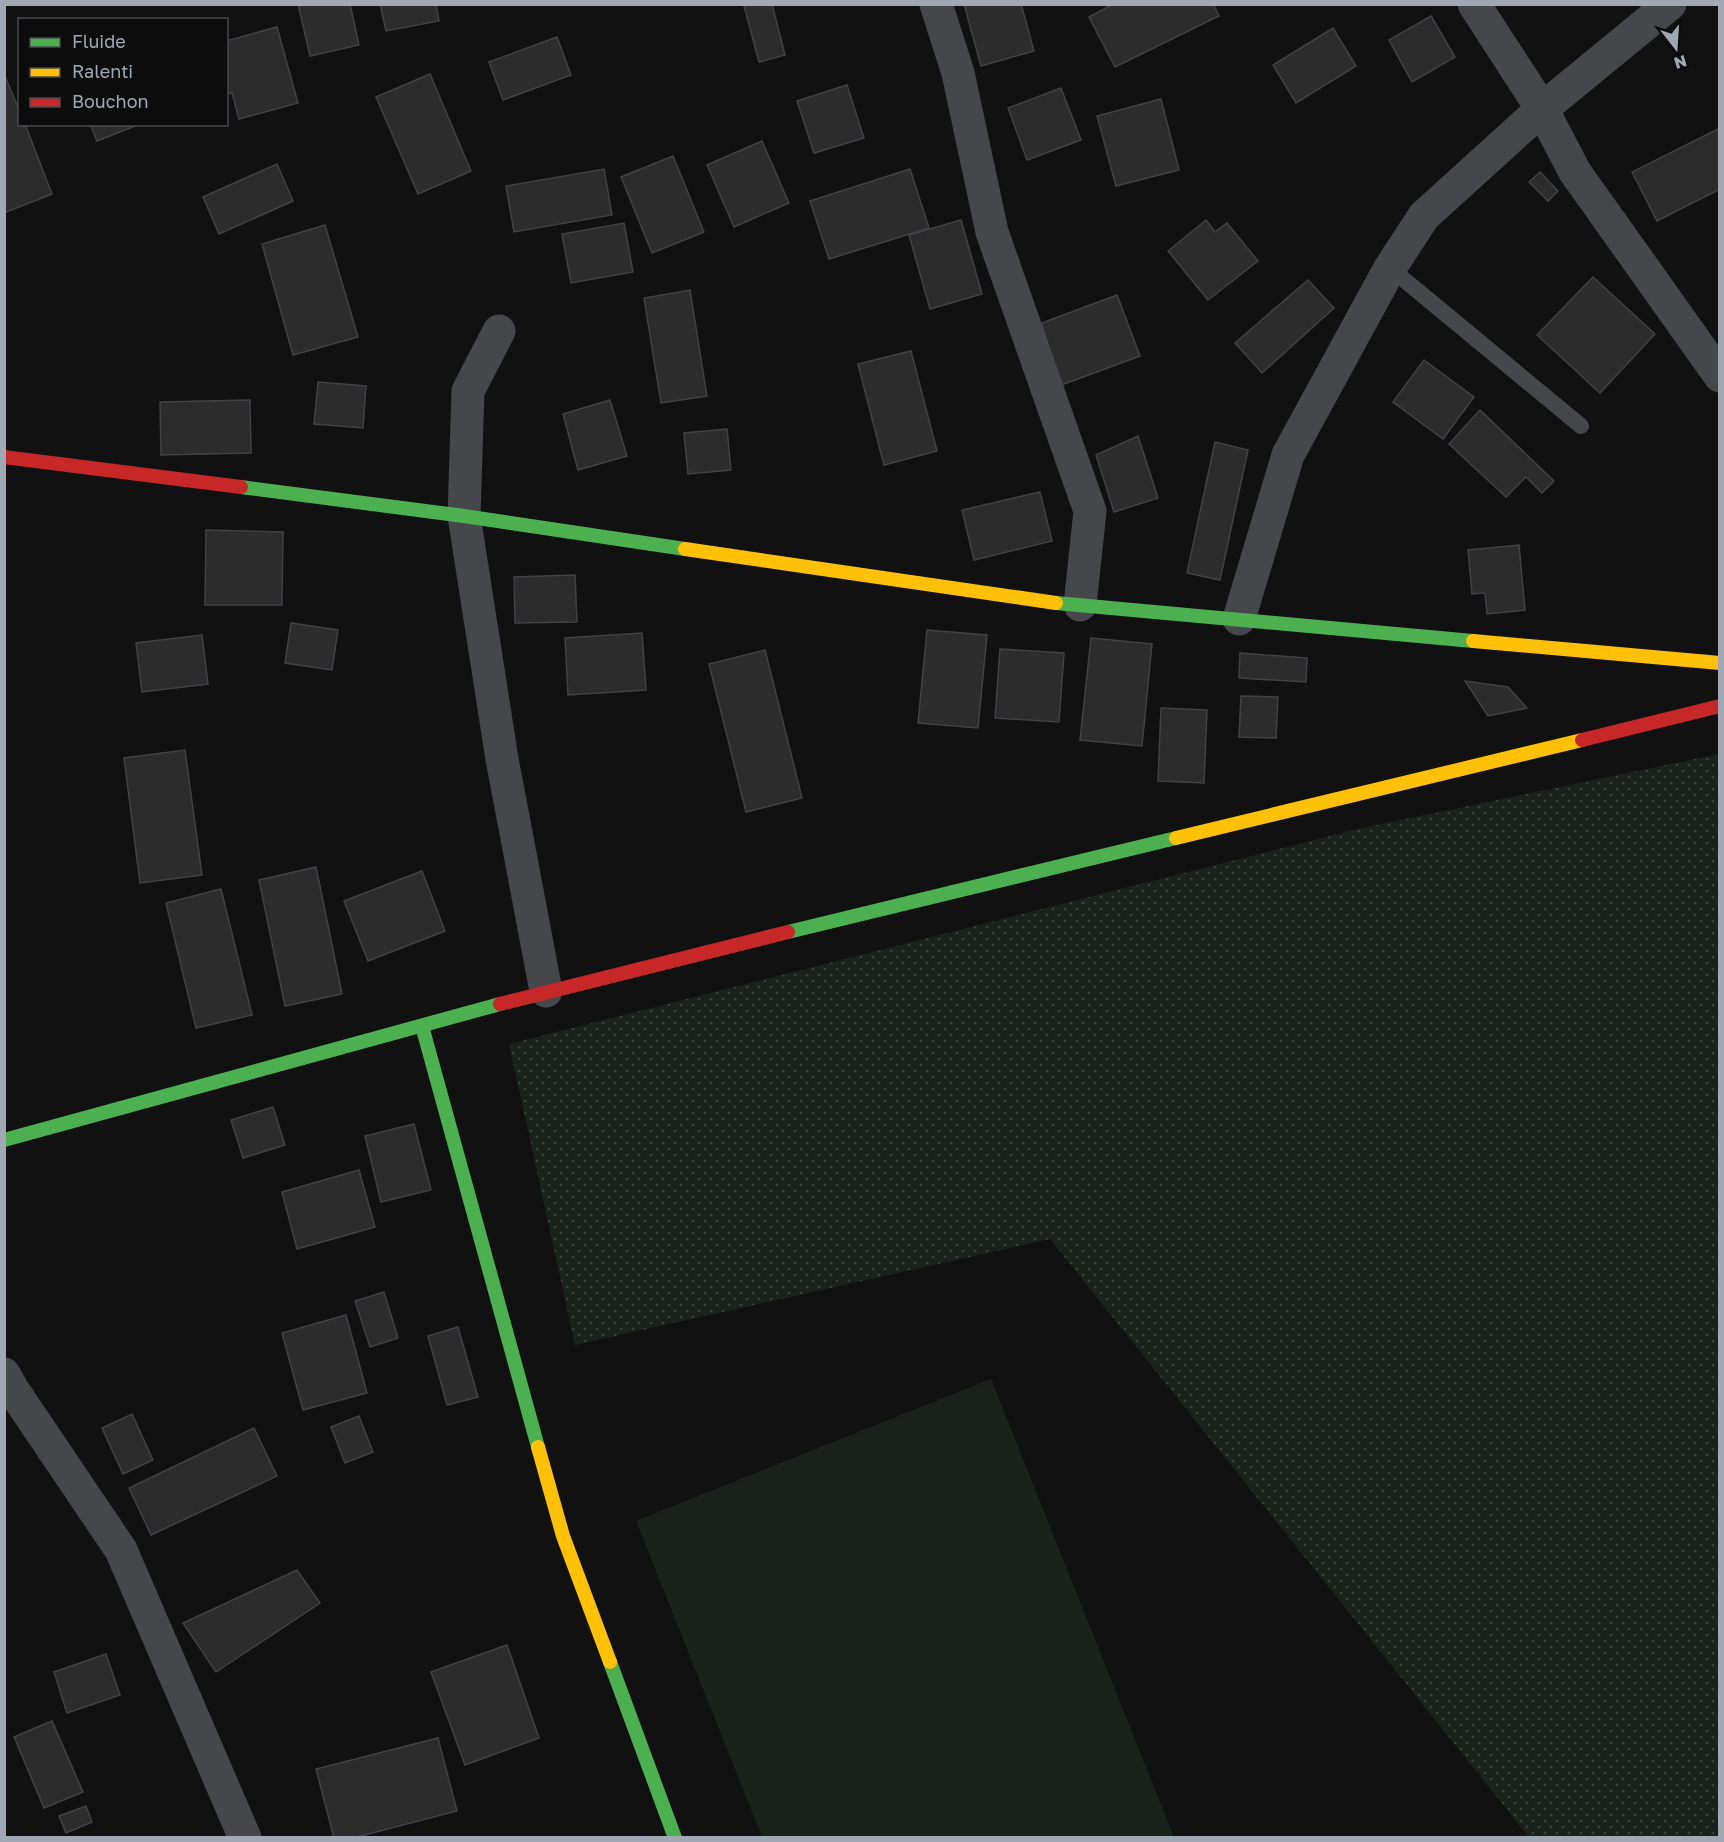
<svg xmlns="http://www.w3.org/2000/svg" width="1724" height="1842" viewBox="0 0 1724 1842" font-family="'Golos Text',sans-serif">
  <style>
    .grass { fill: #1b221c }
    .park { fill: url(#park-dots) }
    .building { fill: #2c2c2d; stroke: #404246; stroke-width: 1.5 }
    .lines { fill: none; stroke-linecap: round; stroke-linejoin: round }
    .lane { stroke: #46474a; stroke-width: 16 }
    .street { stroke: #46474a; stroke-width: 33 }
    .fast { stroke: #4caf50; stroke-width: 14 }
    .slow { stroke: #ffc107; stroke-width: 14 }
    .jam { stroke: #c62828; stroke-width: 14 }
  </style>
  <defs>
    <pattern id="park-dots" width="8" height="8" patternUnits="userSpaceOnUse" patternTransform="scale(1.5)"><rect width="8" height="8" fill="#1b221c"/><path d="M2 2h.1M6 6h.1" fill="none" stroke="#393f3b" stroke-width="1.8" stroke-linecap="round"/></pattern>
  </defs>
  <rect width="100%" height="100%" fill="#111112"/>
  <!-- grass -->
  <polygon class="grass" points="991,1379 1174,1837 762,1837 636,1521"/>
  <!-- park -->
  <polygon class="park" points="1719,754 1719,1837 1529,1837 1050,1239 575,1345 509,1044 1362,828"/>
  <!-- building -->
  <g class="building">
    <polygon points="298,4 350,4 359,45 310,56"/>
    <polygon points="380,4 436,4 439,21 386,31"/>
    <polygon points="751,4 772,4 785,55 759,62 744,6"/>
    <polygon points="964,4 1021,4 1034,51 981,66"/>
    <polygon points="1113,4 1213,4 1219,16 1115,67 1089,17"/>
    <polygon points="1431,16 1455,57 1412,82 1389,40"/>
    <polygon points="277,27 298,103 239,119 232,93 226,94 226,41"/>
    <polygon points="1333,28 1356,66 1296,103 1273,65"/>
    <polygon points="557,37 571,75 503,100 489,62"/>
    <polygon points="4,74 20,112 20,124 25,124 52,194 4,213"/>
    <polygon points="430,74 471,171 418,194 376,97"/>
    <polygon points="847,85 864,138 814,153 797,101"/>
    <polygon points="1061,88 1081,140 1027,160 1008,108"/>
    <polygon points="1161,99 1179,170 1116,186 1097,116"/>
    <polygon points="90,124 134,124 135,126 97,141"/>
    <polygon points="1720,128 1720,189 1657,221 1632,172"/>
    <polygon points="762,141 789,203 734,227 707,165"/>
    <polygon points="673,156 704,232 652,253 621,177"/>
    <polygon points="277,164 293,201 219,234 203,197"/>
    <polygon points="604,169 612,215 514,232 506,186"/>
    <polygon points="910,169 929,228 829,259 810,201"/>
    <polygon points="1540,172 1558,191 1548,201 1529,182"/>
    <polygon points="961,220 982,294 930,309 909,235"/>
    <polygon points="1206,220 1215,232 1227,223 1258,261 1208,300 1168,251"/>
    <polygon points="624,223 633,272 571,283 562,234"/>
    <polygon points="325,225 358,337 293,355 262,244"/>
    <polygon points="1593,277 1655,334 1600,393 1537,335"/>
    <polygon points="1308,280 1334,308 1262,373 1235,343"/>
    <polygon points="690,290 707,396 661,403 644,298"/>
    <polygon points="1117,295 1140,356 1056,387 1042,323"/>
    <polygon points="911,351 937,451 884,465 858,364"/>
    <polygon points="1424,360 1474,397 1443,439 1393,402"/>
    <polygon points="318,382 366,386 363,428 314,424"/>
    <polygon points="250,400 251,453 161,455 160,402"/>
    <polygon points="610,400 627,456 578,470 563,414"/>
    <polygon points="1480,410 1554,481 1542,493 1526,477 1506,497 1449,444"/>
    <polygon points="727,429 731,470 688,474 684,433"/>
    <polygon points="1138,436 1158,498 1114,512 1096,455"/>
    <polygon points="1215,442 1248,450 1220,580 1187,573"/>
    <polygon points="1040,492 1052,541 974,560 962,510"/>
    <polygon points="206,530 283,532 282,605 205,605"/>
    <polygon points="1519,545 1525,610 1487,614 1485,593 1472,594 1468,550"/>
    <polygon points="575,575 577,622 515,623 514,577"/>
    <polygon points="291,623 338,630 332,670 285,663"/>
    <polygon points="927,630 987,635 978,728 918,723"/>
    <polygon points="642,633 646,690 568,695 565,638"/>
    <polygon points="202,635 208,684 142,692 136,643"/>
    <polygon points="1091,638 1152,644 1142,746 1080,740"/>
    <polygon points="1000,649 1064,653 1059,722 995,718"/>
    <polygon points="765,650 802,798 746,812 709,664"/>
    <polygon points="1240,653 1307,658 1306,682 1239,678"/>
    <polygon points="1465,681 1508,687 1527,708 1488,716"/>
    <polygon points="1241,696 1278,697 1276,738 1239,737"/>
    <polygon points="1161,708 1207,710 1204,783 1158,781"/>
    <polygon points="185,750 202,875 140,883 124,758"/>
    <polygon points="316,867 342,994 285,1006 259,880"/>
    <polygon points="422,871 445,931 368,961 344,901"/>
    <polygon points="221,889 252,1015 196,1028 166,903"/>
    <polygon points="273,1107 285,1145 243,1158 231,1120"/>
    <polygon points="414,1124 431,1190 381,1202 365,1136"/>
    <polygon points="359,1170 375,1227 297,1249 282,1192"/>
    <polygon points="384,1292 398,1338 370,1347 355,1301"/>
    <polygon points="346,1315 367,1393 303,1410 282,1333"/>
    <polygon points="458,1327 478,1397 447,1405 428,1336"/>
    <polygon points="132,1414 153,1460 123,1474 102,1428"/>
    <polygon points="359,1416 373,1452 345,1463 331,1427"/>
    <polygon points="254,1428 277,1476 151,1535 129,1488"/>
    <polygon points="297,1570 320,1603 216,1672 183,1623"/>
    <polygon points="507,1645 539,1738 465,1765 431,1672"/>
    <polygon points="106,1654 120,1695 67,1713 54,1672"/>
    <polygon points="52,1721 83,1792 44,1808 14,1737"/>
    <polygon points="438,1738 457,1811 353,1838 334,1838 316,1769"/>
    <polygon points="86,1806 92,1822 66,1833 59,1816"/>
  </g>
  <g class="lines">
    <!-- lane -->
    <polyline class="lane" points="1390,268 1581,426"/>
    <!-- street -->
    <g class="street">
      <polyline points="936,4 958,73 992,232 1090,511 1080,605"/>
      <polyline points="1474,4 1542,109 1575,172 1720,376"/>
      <polyline points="499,331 468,391 464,516 502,759 546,991"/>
      <polyline points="1239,619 1288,455 1390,268 1424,216 1542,109 1670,4"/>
      <polyline points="4,1374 13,1390 121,1550 245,1838"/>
    </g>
    <!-- fast -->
    <g class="fast">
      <polyline points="241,487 464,516 685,549"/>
      <polyline points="1056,603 1473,641"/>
      <polyline points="788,932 1176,838"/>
      <polyline points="422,1026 538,1447"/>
      <polyline points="4,1140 500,1004"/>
      <polyline points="610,1662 675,1838"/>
    </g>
    <!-- slow -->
    <g class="slow">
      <polyline points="685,549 1056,603"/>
      <polyline points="1473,641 1720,663"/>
      <polyline points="1176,838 1582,740"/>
      <polyline points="538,1447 563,1536 610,1662"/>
    </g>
    <!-- jam -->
    <g class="jam">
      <polyline points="4,457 241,487"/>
      <polyline points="1582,740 1720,706"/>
      <polyline points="500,1004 788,932"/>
    </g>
  </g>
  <!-- border -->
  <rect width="1724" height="1842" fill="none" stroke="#a2a8b3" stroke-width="12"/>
  <!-- legend -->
  <rect x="18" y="18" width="210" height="108" fill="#0c0c0d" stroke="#484a4f" stroke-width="1.5"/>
  <rect x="30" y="38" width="30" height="9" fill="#4caf50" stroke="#484a4f" stroke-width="1.5"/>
  <text x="72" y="48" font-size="18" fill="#a2a8b3">Fluide</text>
  <rect x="30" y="68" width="30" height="9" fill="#ffc107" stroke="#484a4f" stroke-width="1.5"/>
  <text x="72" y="78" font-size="18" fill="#a2a8b3">Ralenti</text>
  <rect x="30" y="98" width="30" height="9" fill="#c62828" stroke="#484a4f" stroke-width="1.5"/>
  <text x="72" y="108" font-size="18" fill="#a2a8b3">Bouchon</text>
  <!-- north arrow -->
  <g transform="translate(1676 48) rotate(163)" stroke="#0c0c0d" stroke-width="4.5" paint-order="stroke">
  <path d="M0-4.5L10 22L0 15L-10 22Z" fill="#a2a8b3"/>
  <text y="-9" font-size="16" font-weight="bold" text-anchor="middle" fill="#a2a8b3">N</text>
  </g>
</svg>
